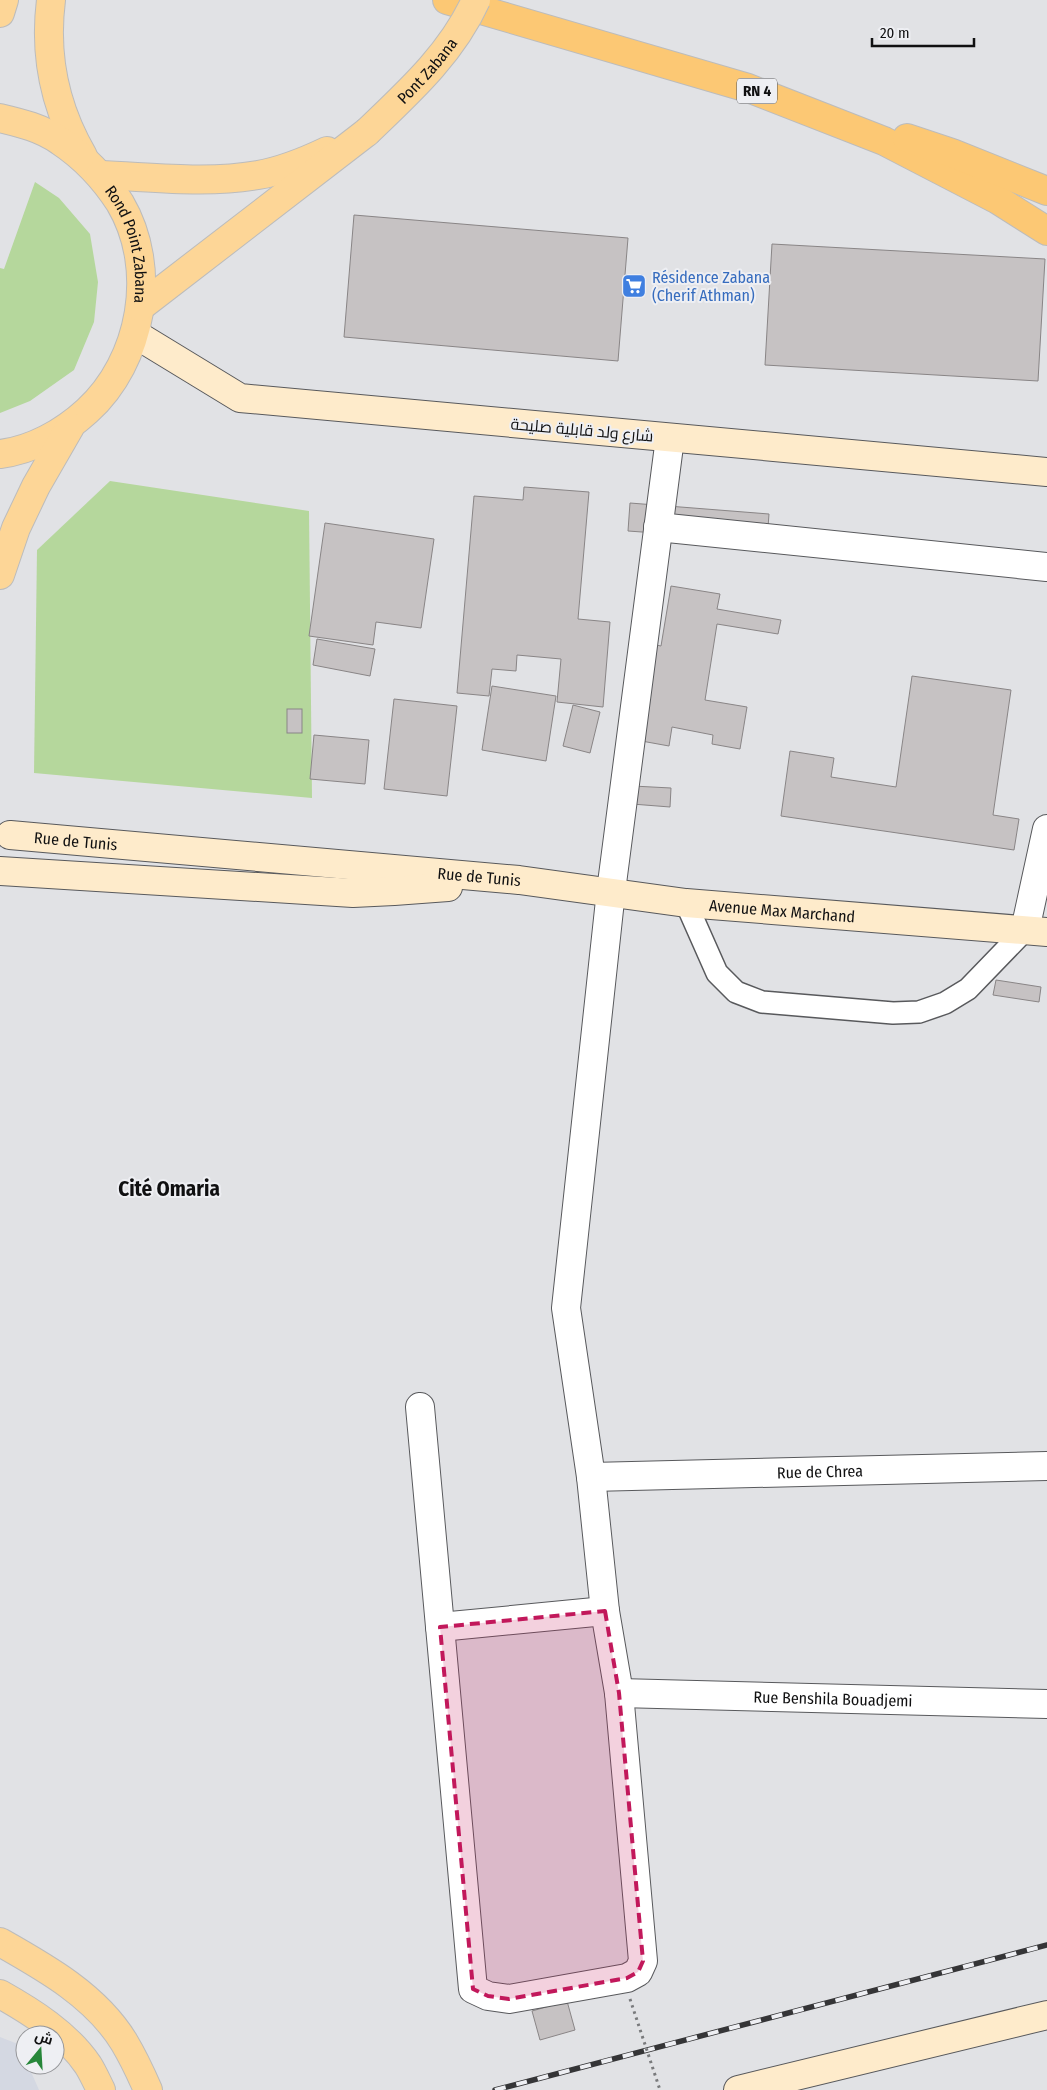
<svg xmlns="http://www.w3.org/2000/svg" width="1047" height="2090" viewBox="0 0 1047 2090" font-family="'Fira Sans Condensed',Cairo,sans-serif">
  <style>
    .built { fill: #d4d8e2 }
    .green { fill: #b5d79c }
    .building { fill: #c6c2c3; stroke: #898586 }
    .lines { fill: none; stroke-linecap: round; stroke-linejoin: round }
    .service-casing { stroke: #58595c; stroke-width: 24 }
    .minor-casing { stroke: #58595c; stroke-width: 30 }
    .secondary-casing { stroke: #58595c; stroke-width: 30 }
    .primary-casing { stroke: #bcbcbc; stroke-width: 30 }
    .trunk-casing { stroke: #bcbcbc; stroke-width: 30 }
    .service { stroke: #fff; stroke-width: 21 }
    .minor { stroke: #fff; stroke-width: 28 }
    .secondary { stroke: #feebcb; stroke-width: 28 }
    .primary { stroke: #fdd697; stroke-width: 28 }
    .trunk { stroke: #fcc874; stroke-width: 28 }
    .rail-casing { stroke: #353537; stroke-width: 5.5 }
    .rail { stroke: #eeeff3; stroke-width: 4; stroke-dasharray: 11; stroke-linecap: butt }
    .primary-bridge-casing { stroke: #bcbcbc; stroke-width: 30; stroke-linecap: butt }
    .path-bridge { stroke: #797a7c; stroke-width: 3; stroke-dasharray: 2.5 4; stroke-linecap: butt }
    .primary-bridge { stroke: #fdd697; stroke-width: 28 }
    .marked { fill: #c2185b; fill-opacity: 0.2; stroke: #c2185b; stroke-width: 4; stroke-dasharray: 10 6; stroke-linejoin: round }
    .labels { text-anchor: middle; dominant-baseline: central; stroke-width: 4; stroke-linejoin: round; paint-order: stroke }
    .shield { fill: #eeeff3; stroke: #535355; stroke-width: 1 }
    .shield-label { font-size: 15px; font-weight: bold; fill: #101011 }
    .street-label { font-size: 16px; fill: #101011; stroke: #eeeff3 }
    .shop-label { font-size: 16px; fill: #366cbe; stroke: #eeeff3; text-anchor: start }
    .district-label { font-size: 21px; font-weight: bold; fill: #101011; stroke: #eeeff3 }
  </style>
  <rect width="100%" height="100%" fill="#e1e2e5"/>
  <!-- built -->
  <polygon class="built" points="0,2037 18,2044 25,2059 25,2065 28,2065 39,2090 0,2090"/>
  <!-- green -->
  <g class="green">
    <polygon points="35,182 59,198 90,234 98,282 94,322 74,370 30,401 0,413 0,268 4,269"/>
    <polygon points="110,481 309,511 312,798 34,773 37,550"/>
  </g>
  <!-- building -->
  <g class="building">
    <polygon points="354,215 628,238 618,361 344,337"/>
    <polygon points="772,244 1045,259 1038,381 765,365"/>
    <polygon points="524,487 589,492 578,619 610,622 603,707 557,702 561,659 517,655 516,671 492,669 489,696 457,693 474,496 523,500"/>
    <polygon points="630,503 769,514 767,541 628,531"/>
    <polygon points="325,523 434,539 421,628 376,622 373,645 309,636"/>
    <polygon points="671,586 720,594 717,609 781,620 778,634 717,624 705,700 747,707 740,749 712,744 713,735 672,727 669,746 625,738 642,642 661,646"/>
    <polygon points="317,639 375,649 370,676 313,665"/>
    <polygon points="912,676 1011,690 993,815 1019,819 1014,850 781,816 790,751 834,758 831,777 896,787"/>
    <polygon points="492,686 556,696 546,761 482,750"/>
    <polygon points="394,699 457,706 447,796 384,789"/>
    <polygon points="573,705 600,712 590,753 563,746"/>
    <rect x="287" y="709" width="15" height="24"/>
    <polygon points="314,735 369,740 365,784 310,779"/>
    <polygon points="633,786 671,788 670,807 632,804"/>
    <polygon points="996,980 1041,987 1039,1002 993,995"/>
    <polygon points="567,2001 575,2030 540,2040 532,2011"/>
  </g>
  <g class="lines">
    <defs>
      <polyline id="service" points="686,903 717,973 736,992 762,1002 893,1013 919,1012 945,1003 968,989 1025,930"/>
      <g id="minor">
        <polyline points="658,527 1047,567"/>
        <polyline points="1025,930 1047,829"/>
        <polyline points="420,1407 473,1989 488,1996 509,1999 627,1978 638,1972 643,1961 619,1693 605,1611 591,1477 566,1308 611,891 670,438"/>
        <path id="s1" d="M 591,1477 L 1047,1466"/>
        <polyline points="440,1627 605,1611"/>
        <path id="s2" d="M 619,1693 L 1047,1704"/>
      </g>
      <g id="secondary">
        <polyline points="135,334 240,398 1047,472"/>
        <path id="s3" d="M 10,835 L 519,880 L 686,903 L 1047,932"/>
        <polyline points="0,871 353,893 394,891 448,887"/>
        <polyline points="738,2090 1047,2015"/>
      </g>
      <g id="primary">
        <path d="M 51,0 C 44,55 55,108 83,156"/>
        <polyline points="0,13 4,0"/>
        <path id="s4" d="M 0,118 C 21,123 42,128 60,141 C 84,157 104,178 120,203 C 159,269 142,361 87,411 C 63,433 32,450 0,454"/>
        <path d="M 100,175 C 152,177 207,184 258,175 C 282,171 306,161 327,151"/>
        <polyline points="140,307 367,132"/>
        <polyline points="0,575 16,528 36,486 70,427"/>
        <path d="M 0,1942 C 46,1968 96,1996 124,2042 C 133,2057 141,2074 148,2090"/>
        <path d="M 0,1994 C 32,2012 67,2034 88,2065 C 93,2073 97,2082 101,2090"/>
      </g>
      <g id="trunk">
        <polyline points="447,0 748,88 884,141 998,200 1047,231"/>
        <polyline points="907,138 952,153 1047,191"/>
      </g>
    </defs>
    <!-- service casing -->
    <use href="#service" class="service-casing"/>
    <!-- minor casing -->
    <use href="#minor" class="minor-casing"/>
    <!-- secondary casing -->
    <use href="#secondary" class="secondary-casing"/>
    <!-- primary casing -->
    <use href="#primary" class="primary-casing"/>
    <!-- trunk casing -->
    <use href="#trunk" class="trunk-casing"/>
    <!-- service -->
    <use href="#service" class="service"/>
    <!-- minor -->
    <use href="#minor" class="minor"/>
    <!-- secondary -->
    <use href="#secondary" class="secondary"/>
    <!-- primary -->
    <use href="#primary" class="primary"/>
    <!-- trunk -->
    <use href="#trunk" class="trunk"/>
    <defs>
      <polyline id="rail" points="495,2090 1047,1945"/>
    </defs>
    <!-- rail casing -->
    <use href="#rail" class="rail-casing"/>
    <!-- rail -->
    <use href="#rail" class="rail"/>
    <defs>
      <g id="primary-bridge">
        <path id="s5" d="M 367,132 C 409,92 452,53 476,0"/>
      </g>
    </defs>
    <!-- primary-bridge casing -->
    <use href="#primary-bridge" class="primary-bridge-casing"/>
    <!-- path-bridge -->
    <polyline class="path-bridge" points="630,1999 660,2090"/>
    <!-- primary-bridge -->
    <use href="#primary-bridge" class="primary-bridge"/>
  </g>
  <!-- marked area -->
  <path class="marked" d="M 605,1611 L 619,1693 L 643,1961 L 638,1972 L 627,1978 L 509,1999 L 488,1996 L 473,1989 L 440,1627 Z"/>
  <!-- icons -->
  <defs>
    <symbol id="supermarket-square" viewBox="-11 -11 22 22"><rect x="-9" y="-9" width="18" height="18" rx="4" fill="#3f7fe0" stroke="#eeeff3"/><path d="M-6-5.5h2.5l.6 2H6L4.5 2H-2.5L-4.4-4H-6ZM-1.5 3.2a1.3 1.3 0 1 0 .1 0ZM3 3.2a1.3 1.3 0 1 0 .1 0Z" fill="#fff"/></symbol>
  </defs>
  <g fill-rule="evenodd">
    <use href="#supermarket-square" x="620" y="272" width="28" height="28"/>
  </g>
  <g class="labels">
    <!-- shield labels -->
    <rect class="shield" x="737" y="78.5" width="40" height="25" rx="4"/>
    <g class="shield-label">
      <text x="757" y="91">RN 4</text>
    </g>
    <!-- street labels -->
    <g class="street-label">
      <text stroke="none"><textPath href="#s5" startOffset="86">Pont Zabana</textPath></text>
      <text stroke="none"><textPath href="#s4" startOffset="194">Rond Point Zabana</textPath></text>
      <text transform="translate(582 430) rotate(5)">شارع ولد قابلية صليحة</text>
      <text stroke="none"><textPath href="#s3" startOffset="66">Rue de Tunis</textPath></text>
      <text stroke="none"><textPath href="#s3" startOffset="471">Rue de Tunis</textPath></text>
      <text stroke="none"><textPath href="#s3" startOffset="776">Avenue Max Marchand</textPath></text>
      <text stroke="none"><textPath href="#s1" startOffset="229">Rue de Chrea</textPath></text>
      <text stroke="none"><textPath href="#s2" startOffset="214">Rue Benshila Bouadjemi</textPath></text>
    </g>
    <!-- shop labels -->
    <g class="shop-label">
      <text x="652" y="277">Résidence Zabana<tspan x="652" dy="18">(Cherif Athman)</tspan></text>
    </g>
    <!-- district labels -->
    <g class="district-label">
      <text x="169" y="1189">Cité Omaria</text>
    </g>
  </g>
  <!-- north arrow -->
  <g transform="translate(40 2050) rotate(18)"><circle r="24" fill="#eeeff3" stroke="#959699"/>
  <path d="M0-4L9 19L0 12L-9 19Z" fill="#268639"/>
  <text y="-8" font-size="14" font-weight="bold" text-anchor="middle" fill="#101011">ش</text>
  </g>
  <!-- scale -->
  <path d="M872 38v8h102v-8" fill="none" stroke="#101011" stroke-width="2.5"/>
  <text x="880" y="38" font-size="15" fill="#101011" stroke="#eeeff3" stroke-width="4" paint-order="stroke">20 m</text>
</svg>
